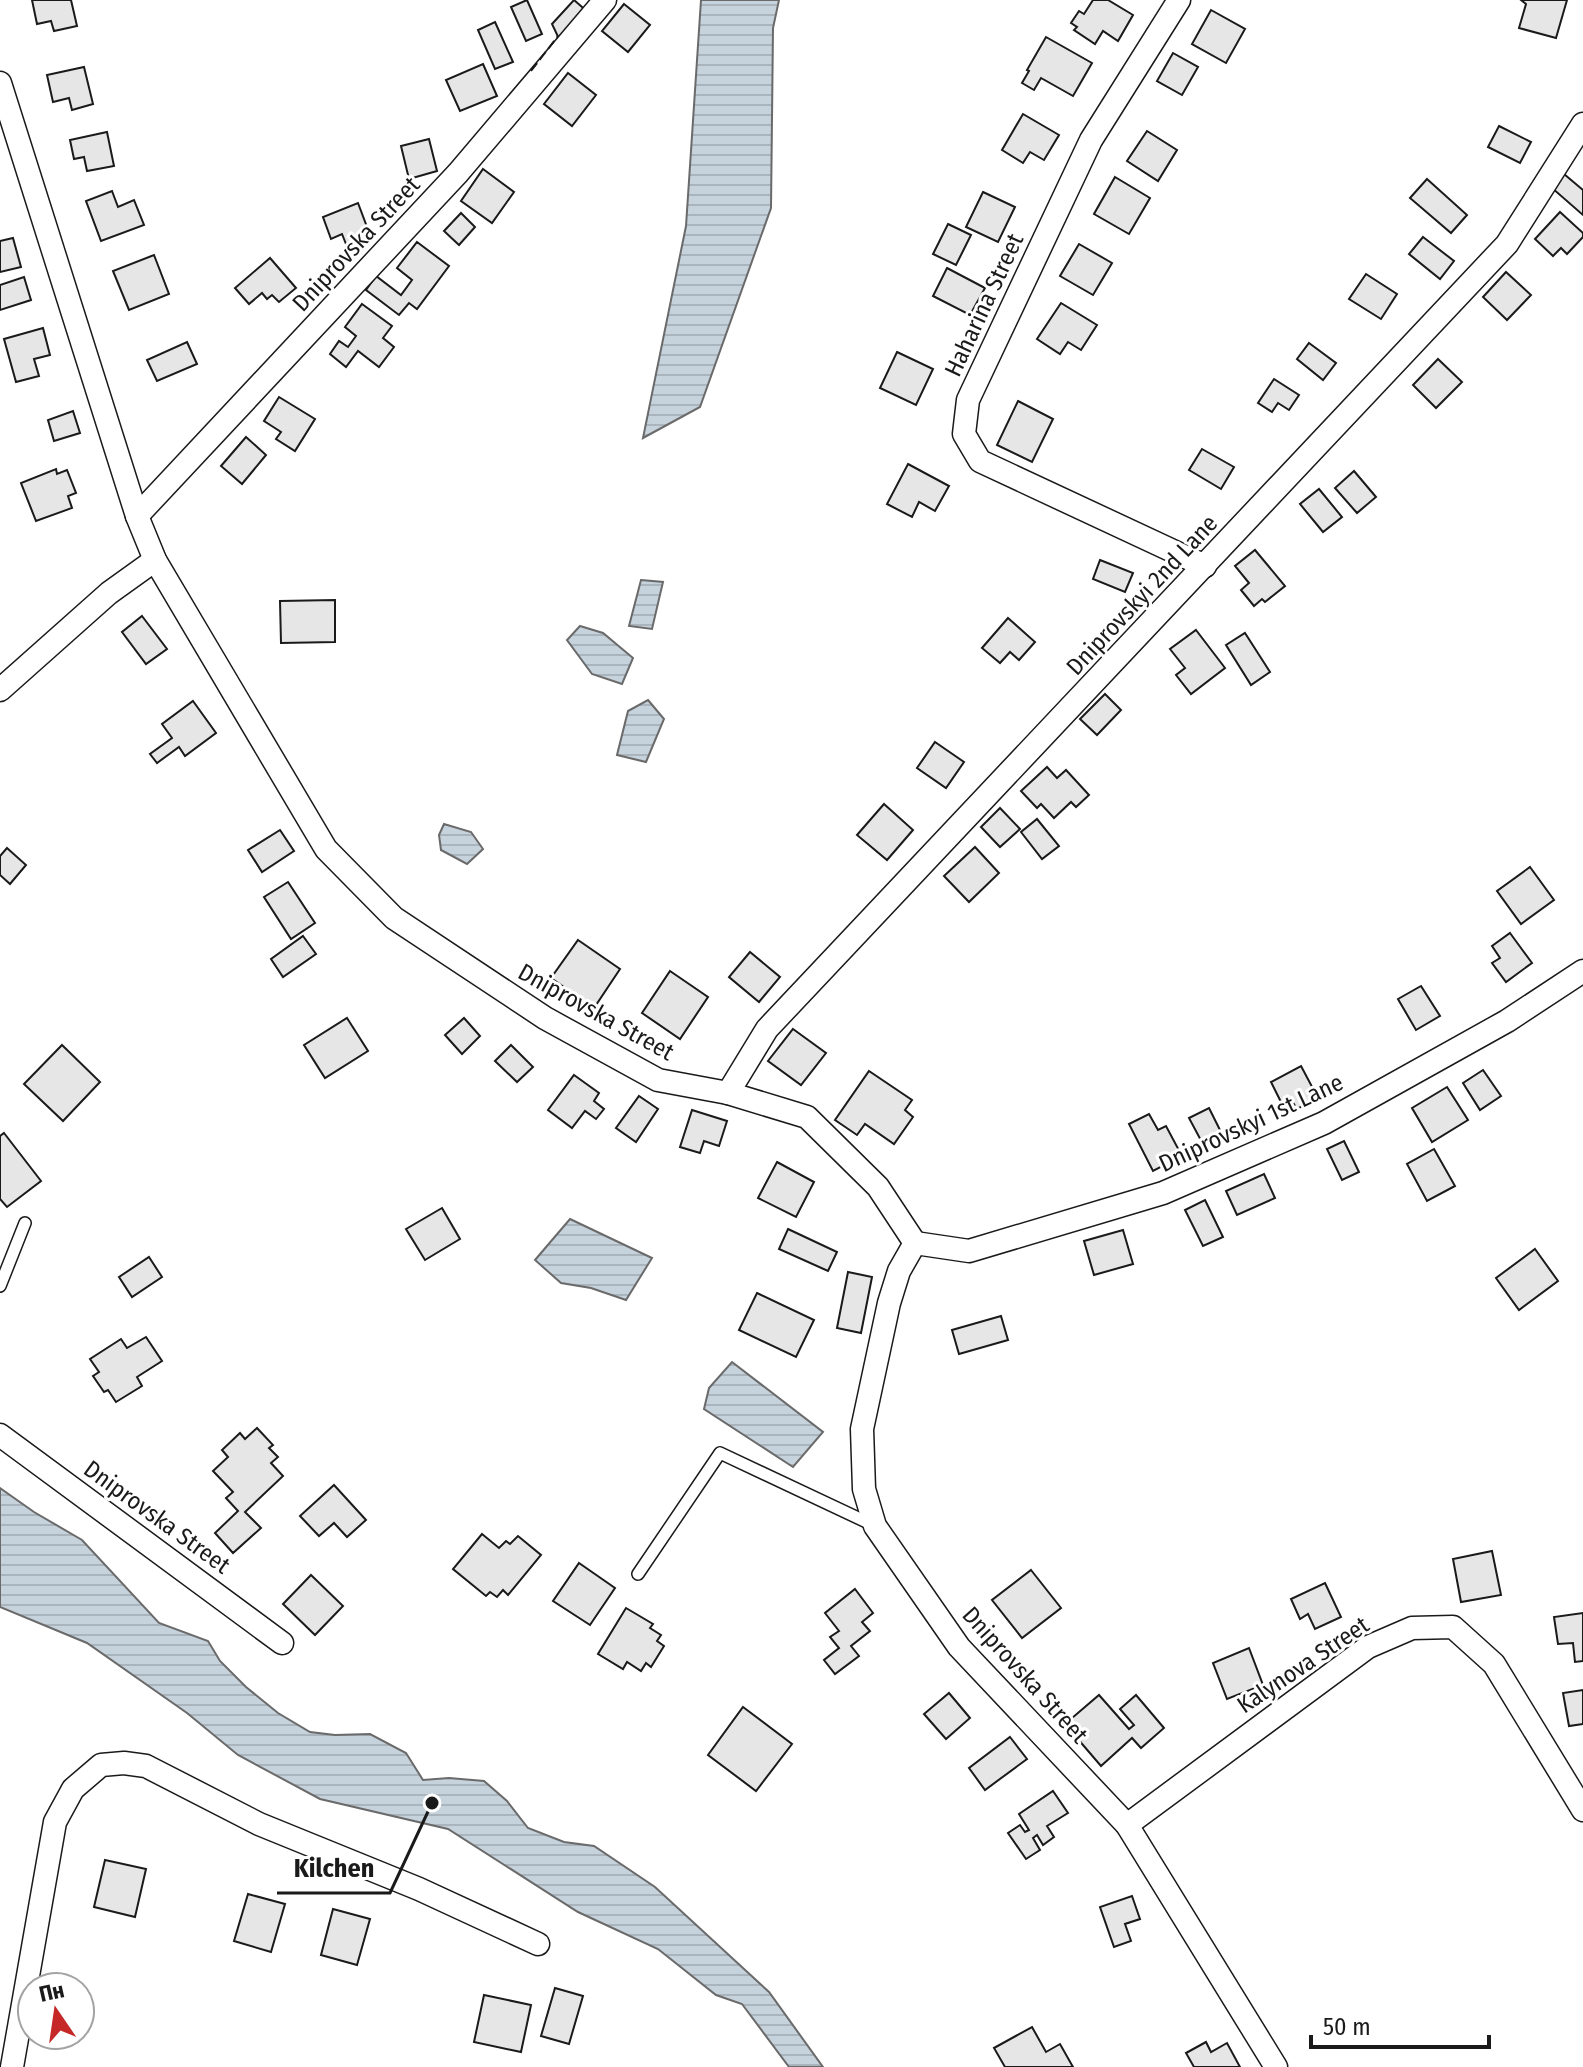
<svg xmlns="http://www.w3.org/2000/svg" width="1583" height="2067" viewBox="0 0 1583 2067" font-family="'Fira Sans Condensed',sans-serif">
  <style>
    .water { fill: url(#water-rules); stroke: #6a6a6a; stroke-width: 2 }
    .building { fill: #e6e6e6; stroke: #1a1a1a; stroke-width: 2 }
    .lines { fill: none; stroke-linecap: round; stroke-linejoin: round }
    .lane-casing { stroke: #1a1a1a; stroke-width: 14 }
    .street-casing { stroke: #1a1a1a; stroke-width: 25 }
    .lane { stroke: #fff; stroke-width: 11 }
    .street { stroke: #fff; stroke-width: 22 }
    .fence { stroke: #1a1a1a; stroke-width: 2; stroke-dasharray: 10 4; stroke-linecap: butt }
    .labels { text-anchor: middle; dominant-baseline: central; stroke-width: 6; stroke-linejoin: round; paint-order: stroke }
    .street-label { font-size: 24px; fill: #1a1a1a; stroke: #fff }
    .leader { fill: none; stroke: #1a1a1a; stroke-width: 3 }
    .callout-dot { fill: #1a1a1a; stroke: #fff; stroke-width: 3 }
    .callout-label { font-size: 26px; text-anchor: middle; font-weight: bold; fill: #1a1a1a; stroke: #fff; stroke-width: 6; stroke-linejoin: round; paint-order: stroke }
  </style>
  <defs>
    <pattern id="water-rules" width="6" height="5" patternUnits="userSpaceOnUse" patternTransform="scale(2)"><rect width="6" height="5" fill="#c6d2dc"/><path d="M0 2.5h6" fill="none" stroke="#aab4bc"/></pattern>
  </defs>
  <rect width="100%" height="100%" fill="#fff"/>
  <!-- water -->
  <g class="water">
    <polygon points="701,0 779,0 773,28 771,208 700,407 643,438 686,226"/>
    <polygon points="641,580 663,582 652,629 629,626"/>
    <polygon points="580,626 603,633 633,658 622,684 592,674 567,640"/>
    <polygon points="648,700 664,719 646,762 617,755 628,711"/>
    <polygon points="444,824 471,832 483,849 467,864 441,850 439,835"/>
    <polygon points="570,1219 652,1258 626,1300 591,1288 561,1283 535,1260"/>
    <polygon points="732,1362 823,1432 793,1467 704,1409 709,1388"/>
    <polygon points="0,1488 34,1512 82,1540 159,1623 208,1641 220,1661 246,1687 278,1713 310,1732 335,1735 370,1734 406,1753 423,1780 449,1778 484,1781 507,1801 528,1828 564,1842 594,1846 655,1887 769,1992 823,2067 789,2067 742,2004 716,1995 658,1949 578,1912 448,1829 320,1799 238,1755 187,1713 87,1643 0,1607"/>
  </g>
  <!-- building -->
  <g class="building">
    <polygon points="32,0 71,0 77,26 54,31 51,21 37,24"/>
    <polygon points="527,0 542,34 526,41 511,7"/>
    <polygon points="574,0 589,13 561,43 552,24"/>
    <polygon points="1093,0 1108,0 1133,15 1118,41 1103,31 1095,44 1074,30 1077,27 1071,23 1079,11 1084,14"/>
    <polygon points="1521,0 1567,0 1556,38 1519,28 1526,4"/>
    <polygon points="624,4 650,25 628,52 602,31"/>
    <polygon points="1211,10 1245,29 1226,63 1192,44"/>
    <polygon points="495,22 513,62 495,69 478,30"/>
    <polygon points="1046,37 1092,63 1073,96 1041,78 1034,90 1022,83 1029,71 1027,70"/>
    <polygon points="1173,53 1198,67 1182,95 1157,81"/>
    <polygon points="483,64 497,96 460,111 446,80"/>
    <polygon points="84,67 93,104 72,110 69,98 53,102 47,75"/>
    <polygon points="568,73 596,95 572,126 544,104"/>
    <polygon points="1023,114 1059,135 1044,160 1030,152 1023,163 1002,150"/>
    <polygon points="1499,126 1531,142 1520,163 1488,147"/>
    <polygon points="1147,131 1177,150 1158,181 1127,161"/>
    <polygon points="107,132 114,166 87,171 84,157 74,159 70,140"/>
    <polygon points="429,139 437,171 409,179 401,146"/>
    <polygon points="483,169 514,192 492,223 461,201"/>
    <polygon points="1564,174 1583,190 1583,215 1552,188"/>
    <polygon points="1115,177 1150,198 1129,234 1094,214"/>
    <polygon points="1427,179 1467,215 1451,233 1410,198"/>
    <polygon points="112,191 118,207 134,200 144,225 101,241 86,201"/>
    <polygon points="983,192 1015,207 998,242 966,227"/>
    <polygon points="358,203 370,235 346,244 342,234 331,239 323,217"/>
    <polygon points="1560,212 1583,233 1583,237 1567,254 1561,248 1553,256 1535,239"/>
    <polygon points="461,213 475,227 459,245 444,231"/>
    <polygon points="948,224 971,235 956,265 933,254"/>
    <polygon points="1423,237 1454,261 1440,279 1409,254"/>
    <polygon points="13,238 21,267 0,272 0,241"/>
    <polygon points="417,242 449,266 417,309 409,303 399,315 366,290 376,276 401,295 412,280 397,268"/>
    <polygon points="1079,244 1112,263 1093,295 1060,276"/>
    <polygon points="154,255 169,294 129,310 113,271"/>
    <polygon points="270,258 296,288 279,302 272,295 267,299 262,293 249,304 235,288"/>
    <polygon points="947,268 985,288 970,315 933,296"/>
    <polygon points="1506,272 1531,295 1507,320 1483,297"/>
    <polygon points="1366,274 1397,294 1381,319 1349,299"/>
    <polygon points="24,277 31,300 0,310 0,285"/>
    <polygon points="1061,303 1097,325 1081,350 1068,342 1060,354 1037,339"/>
    <polygon points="362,304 392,326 383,338 394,347 379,367 358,351 346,367 330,354 339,341 348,347 356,336 345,327"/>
    <polygon points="43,328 50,355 34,359 39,376 16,382 4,339"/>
    <polygon points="187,342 197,364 157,381 147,360"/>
    <polygon points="1309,343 1336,363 1323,380 1297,359"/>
    <polygon points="897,352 933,369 916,405 880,388"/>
    <polygon points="1438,359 1462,382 1436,408 1413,385"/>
    <polygon points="1274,379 1299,395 1289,410 1278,403 1272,412 1258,403"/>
    <polygon points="279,397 315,419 295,451 276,439 281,432 264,421"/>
    <polygon points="1018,401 1053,419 1032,462 997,445"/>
    <polygon points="73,411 80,433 54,441 48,420"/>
    <polygon points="246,437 266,455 242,484 221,466"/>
    <polygon points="1202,449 1234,467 1221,489 1189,470"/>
    <polygon points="908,464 949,486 935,511 919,502 912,517 887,504"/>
    <polygon points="56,469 57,474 67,470 76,493 68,496 72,508 36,521 21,483"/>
    <polygon points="1354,471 1376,497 1357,513 1335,488"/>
    <polygon points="1319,489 1342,517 1323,532 1300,504"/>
    <polygon points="1255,550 1285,586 1265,602 1262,599 1254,606 1241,590 1249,583 1235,566"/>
    <polygon points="1100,560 1133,573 1125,592 1093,579"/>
    <polygon points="335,600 335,642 281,643 280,601"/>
    <polygon points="142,616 167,649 146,664 122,632"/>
    <polygon points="1008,618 1035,642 1019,660 1010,652 1000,663 982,648"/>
    <polygon points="1196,630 1225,668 1191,694 1176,675 1185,668 1170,649"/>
    <polygon points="1245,633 1270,672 1251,685 1226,645"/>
    <polygon points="1105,694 1121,710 1097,735 1080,719"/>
    <polygon points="193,701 216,733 185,756 179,747 157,763 150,754 172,738 162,724"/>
    <polygon points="935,742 964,762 946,788 917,768"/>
    <polygon points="1047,767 1057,778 1066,770 1089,795 1076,807 1071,802 1054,818 1041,804 1037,808 1021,791"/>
    <polygon points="884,804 913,830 887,860 857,835"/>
    <polygon points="1000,808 1020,829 1000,847 981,827"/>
    <polygon points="1037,819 1059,846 1042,859 1021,832"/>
    <polygon points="280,830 294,851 262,872 248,850"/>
    <polygon points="975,847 999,873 969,902 944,876"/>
    <polygon points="7,848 26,865 10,884 0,875 0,856"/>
    <polygon points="1530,867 1554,900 1521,924 1497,891"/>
    <polygon points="288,882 315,923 291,939 264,897"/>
    <polygon points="1510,933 1532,963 1506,982 1492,963 1500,958 1492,946"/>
    <polygon points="303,936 316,954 283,977 271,959"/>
    <polygon points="578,940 620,969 594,1008 551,978"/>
    <polygon points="750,952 780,977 759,1002 729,977"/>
    <polygon points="670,971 708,997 680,1039 642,1013"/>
    <polygon points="1421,986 1440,1016 1416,1030 1398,999"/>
    <polygon points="347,1018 368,1051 325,1078 304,1045"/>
    <polygon points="464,1018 480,1036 462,1054 445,1035"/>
    <polygon points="793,1029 826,1053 801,1085 768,1061"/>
    <polygon points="62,1045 100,1082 63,1121 24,1084"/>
    <polygon points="511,1045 533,1067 517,1082 495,1061"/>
    <polygon points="1301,1066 1318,1098 1297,1109 1292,1101 1283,1106 1271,1082"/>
    <polygon points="1483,1070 1501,1096 1480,1110 1463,1083"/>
    <polygon points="869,1071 912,1100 905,1110 913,1117 894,1144 865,1124 857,1135 835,1120"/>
    <polygon points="574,1075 599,1093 594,1101 604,1109 596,1119 585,1111 572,1128 548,1110"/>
    <polygon points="1447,1087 1468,1120 1432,1142 1412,1108"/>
    <polygon points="639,1096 658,1109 636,1142 616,1128"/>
    <polygon points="1209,1108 1224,1138 1205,1148 1189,1118"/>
    <polygon points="692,1110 727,1121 719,1146 704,1141 700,1153 680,1147"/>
    <polygon points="1149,1114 1158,1130 1166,1126 1182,1156 1153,1171 1129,1124"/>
    <polygon points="4,1133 41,1181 7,1207 0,1199 0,1136"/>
    <polygon points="1344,1141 1359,1172 1342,1180 1327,1149"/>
    <polygon points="1434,1149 1455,1186 1427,1201 1407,1164"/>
    <polygon points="777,1162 814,1182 796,1217 758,1198"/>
    <polygon points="1264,1174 1275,1198 1237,1215 1226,1191"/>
    <polygon points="1205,1200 1223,1237 1203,1246 1185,1210"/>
    <polygon points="442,1208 460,1239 425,1260 406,1229"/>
    <polygon points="788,1229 837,1252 828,1271 779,1249"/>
    <polygon points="1123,1230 1133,1264 1094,1275 1084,1241"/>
    <polygon points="1535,1249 1558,1281 1519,1310 1496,1278"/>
    <polygon points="149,1257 162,1277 132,1297 119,1277"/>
    <polygon points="848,1272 872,1277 861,1333 837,1328"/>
    <polygon points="757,1293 814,1320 796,1357 739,1330"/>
    <polygon points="1001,1316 1008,1340 959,1354 952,1330"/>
    <polygon points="146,1337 162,1361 137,1377 142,1386 116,1402 108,1390 104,1392 93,1376 99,1372 90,1359 121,1339 127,1348"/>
    <polygon points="257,1428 273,1445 269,1448 278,1457 271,1463 283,1476 245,1512 261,1528 233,1553 215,1533 238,1511 226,1498 233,1492 213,1471 228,1457 222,1450 240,1433 245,1439"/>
    <polygon points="334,1485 366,1520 347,1537 334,1523 319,1536 300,1516"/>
    <polygon points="482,1534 499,1548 506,1541 510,1544 518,1536 541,1555 508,1595 503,1590 497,1597 490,1592 486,1596 453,1569"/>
    <polygon points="1492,1551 1501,1595 1461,1602 1453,1559"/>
    <polygon points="579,1563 615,1588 590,1625 553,1601"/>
    <polygon points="1031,1570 1061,1608 1022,1638 992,1600"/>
    <polygon points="311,1575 343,1606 315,1635 283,1604"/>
    <polygon points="1325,1583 1341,1617 1315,1629 1308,1614 1300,1619 1291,1599"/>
    <polygon points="855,1589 873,1613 862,1622 870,1631 851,1646 859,1656 835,1674 824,1660 839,1648 830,1637 839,1631 825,1613"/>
    <polygon points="626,1608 653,1624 650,1628 661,1635 657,1641 664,1646 651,1667 646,1663 641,1671 627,1662 623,1669 598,1654"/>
    <polygon points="1583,1613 1583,1661 1575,1662 1573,1643 1558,1644 1554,1617"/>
    <polygon points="1249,1648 1263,1685 1227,1699 1213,1663"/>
    <polygon points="1583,1690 1583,1724 1569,1726 1563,1693"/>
    <polygon points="949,1693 970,1718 946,1739 924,1714"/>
    <polygon points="1099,1695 1129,1729 1134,1725 1120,1709 1136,1695 1164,1728 1141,1748 1132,1738 1101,1766 1065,1724"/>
    <polygon points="743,1707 792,1744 756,1791 708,1755"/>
    <polygon points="1010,1737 1027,1759 985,1790 969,1768"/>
    <polygon points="1053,1791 1068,1813 1047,1826 1054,1837 1043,1845 1037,1835 1033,1838 1040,1850 1026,1859 1008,1833 1020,1825 1025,1832 1029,1830 1019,1814"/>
    <polygon points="105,1860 146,1869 135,1917 94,1907"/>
    <polygon points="248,1894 285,1904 271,1952 234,1941"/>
    <polygon points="1132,1896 1140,1919 1125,1924 1131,1941 1114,1947 1100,1907"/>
    <polygon points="333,1909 370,1919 357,1965 321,1955"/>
    <polygon points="555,1988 583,1996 569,2044 541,2036"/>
    <polygon points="484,1995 531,2005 521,2052 474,2042"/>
    <polygon points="1032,2027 1046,2052 1060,2044 1073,2067 1005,2067 994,2048"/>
    <polygon points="1206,2042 1211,2052 1227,2043 1240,2067 1194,2067 1186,2053"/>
  </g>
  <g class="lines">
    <defs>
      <g id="lane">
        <polyline points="0,1286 25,1223"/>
        <polyline points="638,1574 720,1453 873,1525"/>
      </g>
      <g id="street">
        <polyline points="1179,0 1091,140 968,400 964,434 980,461 1205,566"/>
        <polyline points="0,83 137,516 155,560 326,849 394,918 545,1018 658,1080 728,1093 807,1117 878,1187 915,1243"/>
        <polyline points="137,516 458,173 605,0"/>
        <polyline points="0,690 109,593 155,560"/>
        <polyline points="728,1093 767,1029 1507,244 1583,124"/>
        <polyline points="915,1243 899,1271 889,1303 862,1429 864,1489 875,1526 959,1647 1127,1825 1276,2067"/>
        <polyline points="915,1243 969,1251 1163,1193 1324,1123 1507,1021 1583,971"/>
        <polyline points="0,1435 282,1643"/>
        <polyline points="1127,1825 1368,1647 1412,1628 1453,1627 1494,1664 1583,1810"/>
        <polyline points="12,2067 55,1822 73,1789 101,1765 124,1763 146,1766 259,1824 419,1889 538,1944"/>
      </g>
    </defs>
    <!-- lane casing -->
    <use href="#lane" class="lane-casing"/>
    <!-- street casing -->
    <use href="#street" class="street-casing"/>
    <!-- lane -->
    <use href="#lane" class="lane"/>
    <!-- street -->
    <use href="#street" class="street"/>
    <!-- fence -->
    <polyline class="fence" points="531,71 558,36"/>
  </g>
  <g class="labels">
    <!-- street labels -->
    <g class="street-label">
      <text transform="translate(356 244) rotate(-47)">Dniprovska Street</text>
      <text transform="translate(984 305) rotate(-65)">Haharina Street</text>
      <text transform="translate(1142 595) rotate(-47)">Dniprovskyi 2nd Lane</text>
      <text transform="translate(596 1012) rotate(29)">Dniprovska Street</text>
      <text transform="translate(1251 1123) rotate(-25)">Dniprovskyi 1st Lane</text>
      <text transform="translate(157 1517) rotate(36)">Dniprovska Street</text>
      <text transform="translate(1303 1665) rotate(-34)">Kalynova Street</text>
      <text transform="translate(1025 1675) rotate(48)">Dniprovska Street</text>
    </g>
  </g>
  <!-- callouts -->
  <path class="leader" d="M432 1803L390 1893H277"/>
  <circle class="callout-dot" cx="432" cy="1803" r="8"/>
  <g class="callout-label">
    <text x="334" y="1877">Kilchen</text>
  </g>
  <!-- north arrow -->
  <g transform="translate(56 2011) rotate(347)"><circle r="38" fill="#ffffff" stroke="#a3a3a3" stroke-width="2"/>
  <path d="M0-6L14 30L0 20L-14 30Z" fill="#c62828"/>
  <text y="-12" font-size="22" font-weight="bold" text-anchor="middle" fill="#1a1a1a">Пн</text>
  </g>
  <!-- scale -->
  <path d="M1311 2035v12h178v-12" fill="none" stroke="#1a1a1a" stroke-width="4"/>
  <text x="1323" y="2035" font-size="24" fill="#1a1a1a" stroke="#ffffff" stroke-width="6" paint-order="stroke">50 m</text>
</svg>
